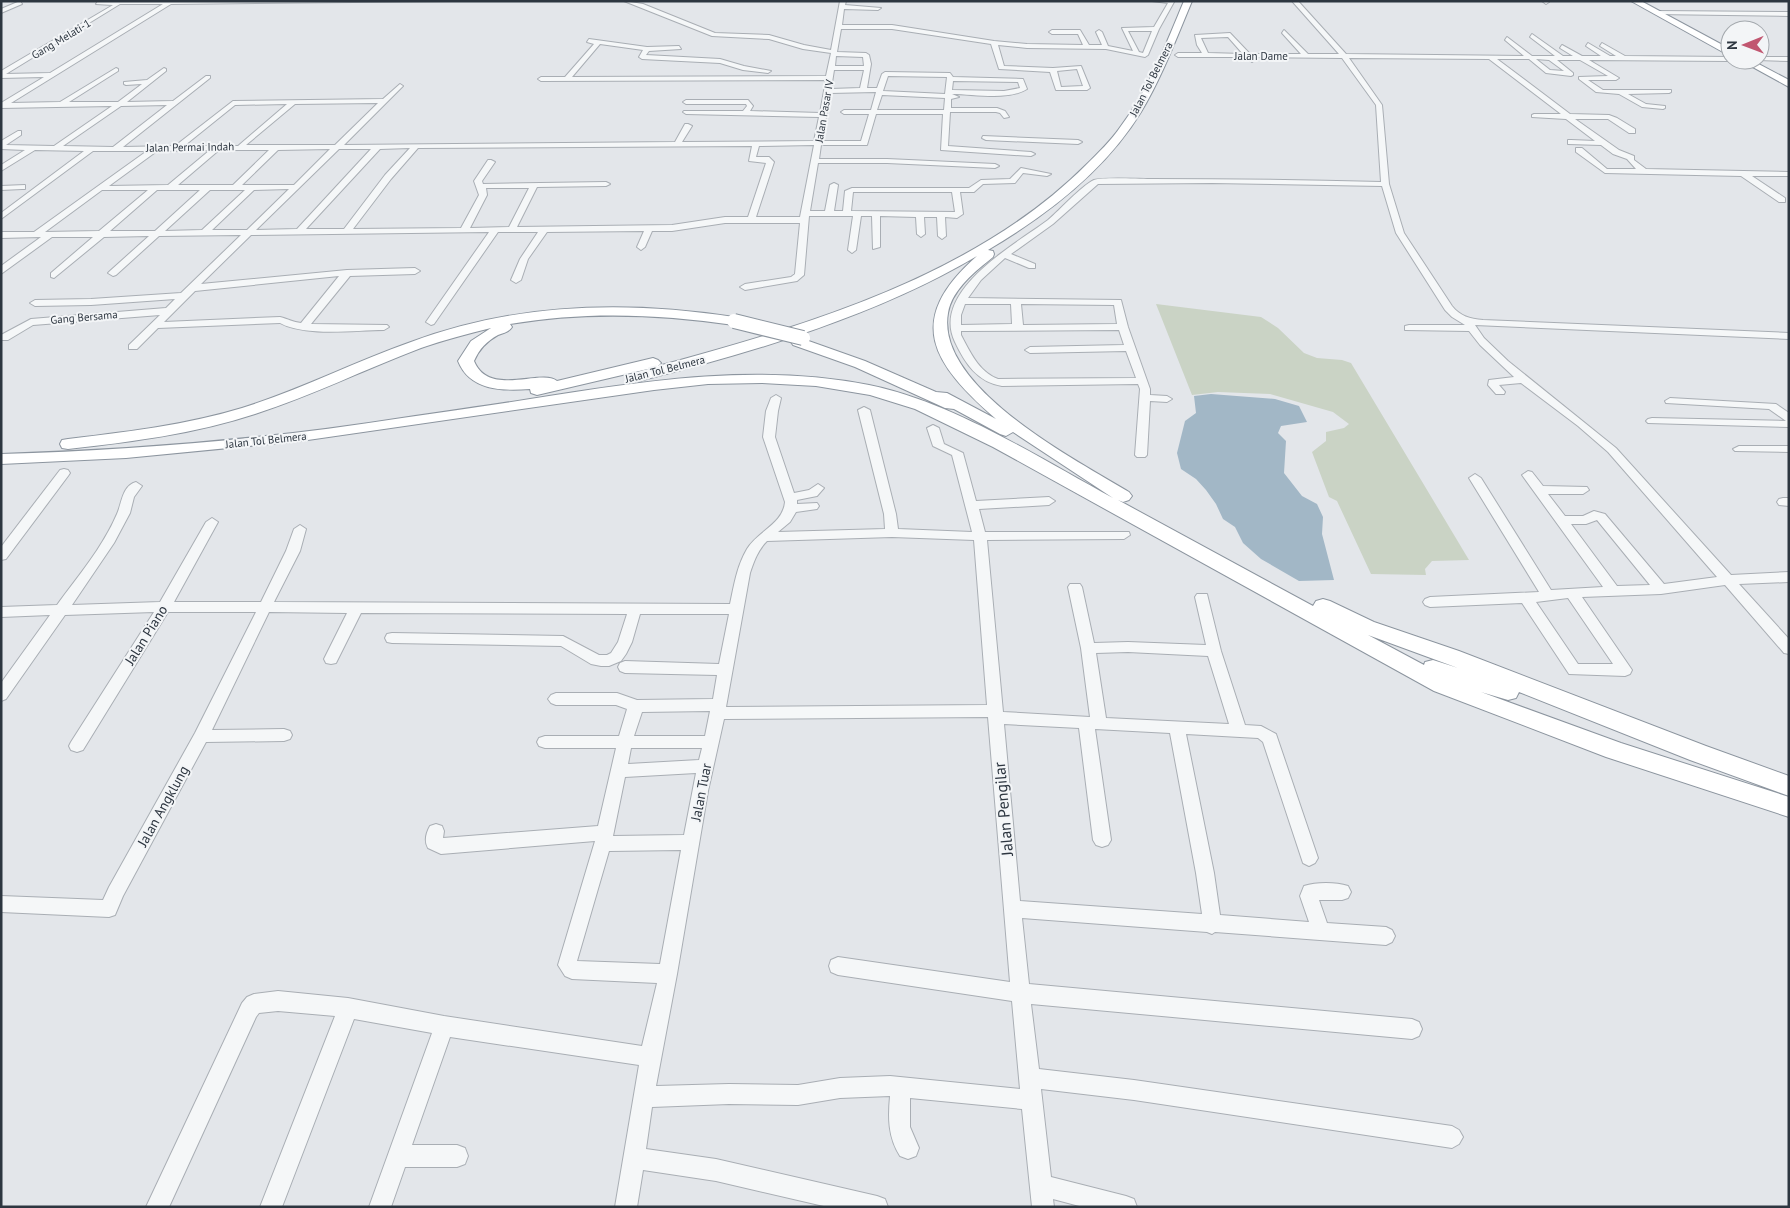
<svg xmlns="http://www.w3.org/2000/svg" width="1790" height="1208" viewBox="0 0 1790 1208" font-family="'PT Sans',sans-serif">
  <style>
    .green { fill: #cad3c5 }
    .water { fill: #a2b7c6 }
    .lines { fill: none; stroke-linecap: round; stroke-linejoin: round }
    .minor-casing { stroke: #a9aeb4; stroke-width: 2 }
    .highway-casing { stroke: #8c959f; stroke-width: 2 }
    .minor { fill: #f5f7f8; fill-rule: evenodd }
    .highway { fill: #fff; fill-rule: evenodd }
    .highway-bridge-casing { stroke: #8c959f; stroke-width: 16; stroke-linecap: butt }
    .highway-bridge { stroke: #fff; stroke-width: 14 }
    .labels { text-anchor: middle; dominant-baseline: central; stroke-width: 4; stroke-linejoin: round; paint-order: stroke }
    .far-street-label { font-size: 11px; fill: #2d3640; stroke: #f3f5f7 }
    .street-label { font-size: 14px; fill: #2d3640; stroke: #f3f5f7 }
    .near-street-label { font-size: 16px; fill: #2d3640; stroke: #f3f5f7 }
  </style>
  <rect width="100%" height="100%" fill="#e3e6ea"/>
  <!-- green -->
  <polygon class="green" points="1156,304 1261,317 1278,328 1304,353 1317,358 1342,360 1351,363 1469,560 1432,561 1425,569 1426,575 1371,574 1337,501 1329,497 1312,452 1326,441 1326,432 1344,428 1349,424 1333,412 1270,394 1218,392 1192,395"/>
  <!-- water -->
  <polygon class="water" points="1211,394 1275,399 1299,406 1307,422 1281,426 1278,433 1286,441 1284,473 1302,496 1317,504 1323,517 1322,534 1334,580 1299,581 1261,559 1243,543 1235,527 1223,519 1216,504 1206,490 1196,479 1181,469 1177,453 1185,421 1196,413 1194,396"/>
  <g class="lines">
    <defs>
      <g id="minor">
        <polygon points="20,1 22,4 1,13 1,9"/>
        <path d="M 98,1 L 452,1 L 171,4 L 11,103 L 60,102 L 116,68 L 118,69 L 118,71 L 69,102 L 118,102 L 142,84 L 126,85 L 124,84 L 124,82 L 147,80 L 164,68 L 166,69 L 166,71 L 127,102 L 173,101 L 206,76 L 210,76 L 210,78 L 123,147 L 175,146 L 233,101 L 383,99 L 400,84 L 403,86 L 344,145 L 675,142 L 685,124 L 688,124 L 692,126 L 682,142 L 814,141 L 819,117 L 686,114 L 683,112 L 684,111 L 743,111 L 747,106 L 746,104 L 686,104 L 683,102 L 686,100 L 748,100 L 753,106 L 750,111 L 820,113 L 826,80 L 541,81 L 538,79 L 541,77 L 565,77 L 594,44 L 587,42 L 589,39 L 647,47 L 679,46 L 681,49 L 649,51 L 646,55 L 720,59 L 744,66 L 771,71 L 768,73 L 743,70 L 720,63 L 642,59 L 639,57 L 643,50 L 600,44 L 572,77 L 826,76 L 831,53 L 803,49 L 769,39 L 712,36 L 624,1 L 643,4 L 715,33 L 769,35 L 804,45 L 831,50 L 840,1 L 846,1 L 845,5 L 881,8 L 878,10 L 844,9 L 842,25 L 892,25 L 994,41 L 1027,44 L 1083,45 L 1078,34 L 1052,34 L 1049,32 L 1052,30 L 1080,30 L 1089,45 L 1102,45 L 1096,32 L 1099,30 L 1102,32 L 1108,46 L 1133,51 L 1122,28 L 1154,27 L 1168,3 L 1152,1 L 1174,2 L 1159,29 L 1148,55 L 1145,57 L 1106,49 L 1027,48 L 998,45 L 1004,66 L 1053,68 L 1081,66 L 1090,88 L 1087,90 L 1056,90 L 1050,72 L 999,69 L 991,44 L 892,29 L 841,29 L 837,52 L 866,53 L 869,55 L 871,64 L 867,88 L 877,88 L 882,74 L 885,72 L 950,73 L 953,77 L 1023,79 L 1027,89 C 1008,101 974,94 952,94 L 959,97 L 951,99 L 951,108 L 997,108 L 1005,111 L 1009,117 L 1004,118 L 1000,113 L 996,112 L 950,112 L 948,146 L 1031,152 L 1035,154 L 1031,156 L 941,150 L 943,114 L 876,114 L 867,145 L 821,145 L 819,159 L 887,159 L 995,164 L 999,166 L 995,168 L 887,163 L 818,163 L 810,211 L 825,211 L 830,185 L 834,183 L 838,185 L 834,211 L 843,211 L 845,191 L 852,188 L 969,188 L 981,180 L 1010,179 L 1021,168 L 1051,174 L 1047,176 L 1023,173 L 1015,183 L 983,184 L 974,192 L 960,192 L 963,214 L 957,218 L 945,217 L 946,236 L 942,239 L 938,236 L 937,217 L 924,217 L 925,234 L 921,237 L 917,234 L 916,217 L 880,216 L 880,247 L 873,249 L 872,216 L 861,216 L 856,250 L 852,253 L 848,250 L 853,216 L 809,216 L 804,275 L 797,281 L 745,290 L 740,287 L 745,284 L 791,277 L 795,274 L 800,223 L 725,223 L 672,231 L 652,231 L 645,247 L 641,250 L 637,247 L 644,231 L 547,232 L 528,259 L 521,280 L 516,283 L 511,280 L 520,259 L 538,232 L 498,232 L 434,324 L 431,325 L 426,322 L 489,232 L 251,235 L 201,284 L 347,270 L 415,268 L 420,271 L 415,274 L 350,276 L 311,324 L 387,325 L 389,327 L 384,330 C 355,330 305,337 280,323 L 158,328 L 137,349 L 129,349 L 129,345 L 160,315 L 33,325 L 8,340 L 1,340 L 1,335 L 31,319 L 166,308 L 175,299 L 91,305 L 35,306 L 30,303 L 35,300 L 91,299 L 181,293 L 241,235 L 159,236 L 116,275 L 113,276 L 108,273 L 110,271 L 149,236 L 104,237 L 54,278 L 51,277 L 51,273 L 93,237 L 52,237 L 1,274 L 1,266 L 41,237 L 1,238 L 1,232 L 34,232 L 147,151 L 93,151 L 1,219 L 1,213 L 84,151 L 35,150 L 1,171 L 1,165 L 25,150 L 1,149 L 1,141 L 18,131 L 21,131 L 21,135 L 6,145 L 54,146 L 112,106 L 1,108 L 1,103 L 44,77 L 1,78 L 1,71 L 113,5 L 96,4 ZM 120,4 L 163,4 L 50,73 L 6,74 ZM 1128,31 L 1152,31 L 1143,53 L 1139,52 ZM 836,56 L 863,57 L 864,66 L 835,66 ZM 1077,69 L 1083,86 L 1061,87 L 1057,71 ZM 834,70 L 864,70 L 860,88 L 831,89 ZM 888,76 L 947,77 L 945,94 L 883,91 ZM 953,81 L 1018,82 L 1020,88 L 1004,91 L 952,90 ZM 876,92 L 871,110 L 844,110 L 841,112 L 844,114 L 869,114 L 861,141 L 822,141 L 830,93 ZM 882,95 L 945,98 L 944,110 L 877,110 ZM 378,103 L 335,145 L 246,145 L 295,104 ZM 287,104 L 238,146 L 222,146 L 219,144 L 215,146 L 184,146 L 235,105 ZM 167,105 L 113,147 L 63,146 L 121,106 ZM 814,145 L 800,217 L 756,217 L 774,162 L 769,157 L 756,157 L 759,146 ZM 752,146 L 749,161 L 766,163 L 748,217 L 725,217 L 672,225 L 517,227 L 537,187 L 606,186 L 610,184 L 606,182 L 483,184 L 482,181 L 495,162 L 491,160 L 488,160 L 474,181 L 479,195 L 461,228 L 353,229 L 391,179 L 418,148 ZM 410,148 L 385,175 L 344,229 L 306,229 L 380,149 ZM 330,149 L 294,185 L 242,185 L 278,150 ZM 339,149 L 371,149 L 297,229 L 256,230 ZM 210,150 L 168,185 L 109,186 L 157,151 ZM 219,150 L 269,150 L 233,185 L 178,185 ZM 486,188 L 529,188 L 509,227 L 470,228 L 487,195 ZM 289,189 L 247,230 L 212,230 L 254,190 ZM 102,190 L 148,190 L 99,231 L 45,232 ZM 157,190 L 200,190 L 155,231 L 110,231 ZM 210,190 L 245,190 L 202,230 L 165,231 ZM 853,192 L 952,192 L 955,212 L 851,211 ZM 339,276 L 301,323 C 293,322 288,319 280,317 L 164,322 L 195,291 Z"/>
        <path d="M 1292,1 L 1298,1 L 1346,54 L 1524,56 L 1505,40 L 1507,37 L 1532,56 L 1555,56 L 1530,37 L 1532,34 L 1563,56 L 1573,56 L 1560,48 L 1562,45 L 1582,56 L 1601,56 L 1586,46 L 1588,43 L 1610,56 L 1616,56 L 1600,46 L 1602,43 L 1625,56 L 1730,57 L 1730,60 L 1732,60 L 1730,61 L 1589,60 L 1619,78 L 1616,80 L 1588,80 L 1603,90 L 1671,90 L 1671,92 L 1669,93 L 1628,94 L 1646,104 L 1665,106 L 1665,108 L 1663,109 L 1642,107 L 1619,94 L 1596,92 L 1579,79 L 1579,77 L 1608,76 L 1580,60 L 1557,60 L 1573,73 L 1573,75 L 1571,76 L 1546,73 L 1529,59 L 1497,59 L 1570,114 L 1609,115 L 1617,118 L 1635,129 L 1635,133 L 1629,133 L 1608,119 L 1575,119 L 1619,150 L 1634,156 L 1634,160 L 1646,169 L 1789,172 L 1789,176 L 1752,176 L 1785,198 L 1785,202 L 1779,202 L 1741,176 L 1605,173 L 1576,152 L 1576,148 L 1582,148 L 1607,169 L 1636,169 L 1627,159 L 1613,154 L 1601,145 L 1568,144 L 1568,140 L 1571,140 L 1595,141 L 1566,119 L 1532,117 L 1532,115 L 1534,114 L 1561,114 L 1489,59 L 1349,58 L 1382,105 L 1389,184 L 1404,233 L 1452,306 C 1460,316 1470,319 1483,320 L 1789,333 L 1789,339 L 1475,325 L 1484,338 L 1508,361 L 1616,448 L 1731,575 L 1789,572 L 1789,582 L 1739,584 L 1789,639 L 1789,654 L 1784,653 L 1725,585 L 1661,594 L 1582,597 L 1632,670 L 1630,674 L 1625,676 L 1569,674 L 1522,603 L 1430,607 L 1425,605 L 1423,602 L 1425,599 L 1430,597 L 1539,592 L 1469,478 L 1475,474 L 1481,478 L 1551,590 L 1603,587 L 1522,475 L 1528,471 L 1532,472 L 1543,486 L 1587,487 L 1589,490 L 1583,494 L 1548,494 L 1565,516 L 1583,516 L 1594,511 L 1605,514 L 1664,584 L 1717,577 L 1608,452 L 1578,426 L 1521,383 L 1499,385 L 1505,392 L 1504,394 L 1496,394 L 1488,385 L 1489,380 L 1514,377 L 1480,345 L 1469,331 L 1405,330 L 1405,326 L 1409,325 L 1465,325 L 1452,317 L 1445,310 L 1396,233 L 1382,186 L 1212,183 L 1098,184 L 1053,224 L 1011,254 L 1035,264 L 1035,268 L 1029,268 L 1005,258 L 981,280 L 968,298 L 1121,300 L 1128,327 L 1150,389 L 1150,395 L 1167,396 L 1172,399 L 1167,402 L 1150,401 L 1147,455 L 1145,457 L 1137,457 L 1135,455 L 1140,389 L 1138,384 L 1002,386 C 977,382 965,363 955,342 C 930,291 1016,244 1048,220 C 1060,210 1081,186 1094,180 C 1103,177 1138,179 1150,179 C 1227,179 1304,180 1381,182 L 1376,105 L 1342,58 L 1253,57 L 1255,60 L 1252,62 L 1246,57 L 1178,57 L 1175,55 L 1178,53 L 1202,53 L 1197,45 L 1195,35 L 1230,33 L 1250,54 L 1301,54 L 1282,33 L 1284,30 L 1308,54 L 1339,54 ZM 1228,37 L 1243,54 L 1208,53 L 1201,38 ZM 1536,59 L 1549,60 L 1564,71 L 1550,70 ZM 965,304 L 1011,304 L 1012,324 L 961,325 L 961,315 ZM 1021,304 L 1114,305 L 1117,324 L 1023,325 ZM 1119,330 L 1124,345 L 1030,347 L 1025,350 L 1030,353 L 1126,351 L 1136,378 L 998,379 C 979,372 970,352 961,335 L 961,331 ZM 1597,520 L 1650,585 L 1617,586 L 1571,524 L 1586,524 ZM 1568,598 L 1613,664 L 1578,664 L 1536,602 Z"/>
        <polygon points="1542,1 1548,1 1549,2 1546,4"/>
        <polygon points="1657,11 1789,12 1789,16 1655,14"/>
        <polygon points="1760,57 1789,57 1789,61 1758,60 1760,60"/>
        <polygon points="983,136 1078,140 1082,142 1078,144 986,140 982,138"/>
        <polygon points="25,185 25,189 22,189 1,190 1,186"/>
        <path d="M 776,395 L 781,398 L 778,411 L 775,437 L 794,493 L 809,490 L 818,484 L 824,488 L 817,496 L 797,500 L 797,504 L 817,503 L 819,506 L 817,509 L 796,512 L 790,522 L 778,532 L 885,529 L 884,514 L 858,410 L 864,407 L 870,410 L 896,514 L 898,529 L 972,532 L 952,455 L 933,446 L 927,428 L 933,425 L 939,428 L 944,444 L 963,453 L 976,501 L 1049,497 L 1055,501 L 1049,505 L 979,509 L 985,532 L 1129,532 L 1130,535 L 1124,539 L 987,540 L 1003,712 L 1090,717 L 1081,648 L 1068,587 L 1070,584 L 1080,584 L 1082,587 L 1094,643 L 1128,642 L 1206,645 L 1195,597 L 1197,594 L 1207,594 L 1221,651 L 1245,725 L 1261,726 L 1276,734 L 1318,858 L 1315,863 L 1309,866 L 1303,863 L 1263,742 L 1258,738 L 1186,734 L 1214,873 L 1220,915 L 1309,922 L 1300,896 L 1304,886 C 1316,882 1336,882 1348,886 L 1351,892 L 1348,898 L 1342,900 L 1319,900 L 1327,923 L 1386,927 L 1392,930 L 1395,936 L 1392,942 L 1386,945 L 1215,932 L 1212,934 L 1207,932 L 1022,918 L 1029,984 L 1412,1019 L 1419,1022 L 1422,1029 L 1419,1036 L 1412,1039 L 1031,1004 L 1039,1069 L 1134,1080 L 1452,1126 L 1459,1130 L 1463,1137 L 1459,1144 L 1452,1148 L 1134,1100 L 1041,1089 L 1051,1177 L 1126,1196 L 1134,1199 L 1137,1207 L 1083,1207 L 1053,1199 L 1054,1207 L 1032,1207 L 1022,1109 L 910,1098 L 910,1127 L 919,1148 L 916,1156 L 908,1159 L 900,1156 C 888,1137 888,1118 890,1096 L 840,1098 L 798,1105 L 729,1104 L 652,1107 L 646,1149 L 716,1159 L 877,1196 L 885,1199 L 888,1207 L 828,1207 L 716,1181 L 643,1170 L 637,1207 L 615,1207 L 639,1065 L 450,1037 L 412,1145 L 457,1145 L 465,1148 L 468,1156 L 465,1164 L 457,1167 L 405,1167 L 391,1207 L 369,1207 L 432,1033 L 354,1019 L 282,1207 L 260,1207 L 335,1016 L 278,1011 L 259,1013 L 256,1017 L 169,1207 L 146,1207 L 242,1003 L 247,997 L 254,994 L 278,991 L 348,998 L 444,1016 L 642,1046 L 657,983 L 572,979 L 565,976 L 558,965 L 595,841 L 441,854 L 428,848 C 424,841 426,833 430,826 L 436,824 L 442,826 L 444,831 L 443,838 L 598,826 L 616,748 L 545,748 L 539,746 L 537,742 L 539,738 L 545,736 L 619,736 L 627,709 L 616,705 L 556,705 L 551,703 L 548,699 L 551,695 L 556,693 L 617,693 L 637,700 L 713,699 L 717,675 L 625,673 L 620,671 L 618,667 L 620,663 L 625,661 L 719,664 L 729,614 L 640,614 L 632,642 L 626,654 L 621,661 L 609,666 L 601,666 L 591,664 L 561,646 L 392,643 L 387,642 L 385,638 L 387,634 L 392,633 L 563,636 L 599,655 L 607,655 L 611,653 L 618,642 L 627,614 L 361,613 L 336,663 L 331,664 L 326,663 L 324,659 L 347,613 L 269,612 L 212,730 L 284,729 L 290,731 L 292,735 L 290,739 L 284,741 L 206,742 L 123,896 L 115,915 L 109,917 L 1,912 L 1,896 L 103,900 L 109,887 L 195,733 L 256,612 L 168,612 L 83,750 L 77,752 L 71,750 L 69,746 L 71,742 L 154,612 L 65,615 L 6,699 L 1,701 L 1,683 L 50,615 L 1,617 L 1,607 L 57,605 C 78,576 103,547 117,514 C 122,503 122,486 136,482 L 142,486 L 134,497 L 130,513 L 114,543 L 72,605 L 160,602 L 206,522 L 212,518 L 218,522 L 174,602 L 261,602 L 286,551 L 294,529 L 300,525 L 306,529 L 300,551 L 274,602 L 730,604 C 734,585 737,566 747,549 C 758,531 783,524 785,502 L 763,437 L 766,411 L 771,398 ZM 892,537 L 974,540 L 987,705 L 726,707 L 750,573 C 754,561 758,550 767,541 ZM 1128,652 L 1208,656 L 1229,724 L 1106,718 L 1096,653 ZM 710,711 L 705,736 L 634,736 L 642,712 ZM 988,717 L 1010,982 L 838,957 L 831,960 L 829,966 L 831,972 L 838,975 L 1012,1001 L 1020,1089 L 890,1076 L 840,1078 L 798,1085 L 729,1084 L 656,1086 L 677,974 L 708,791 L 724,719 ZM 1004,724 L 1079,728 L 1093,840 L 1096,845 L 1102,847 L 1108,845 L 1111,840 L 1095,729 L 1170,733 L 1196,873 L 1202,914 L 1020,901 ZM 631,748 L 702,748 L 699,760 L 628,764 ZM 696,773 L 684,835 L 613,836 L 625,777 ZM 681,850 L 660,964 L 577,961 L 609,851 Z"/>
        <polygon points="1670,398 1776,404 1789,413 1789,427 1648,423 1646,421 1648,419 1652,418 1786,421 1769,409 1666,403 1665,401"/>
        <polygon points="1739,446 1789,446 1789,452 1735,451 1733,449"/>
        <polygon points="64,469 68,470 70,473 68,476 6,559 1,560 1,547 60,470"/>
        <polygon points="1783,498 1789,498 1789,506 1779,505 1777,502 1779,499"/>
      </g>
      <g id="highway">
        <path d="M 1184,1 L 1192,1 C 1176,39 1162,77 1141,112 C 1105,171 1047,215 988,250 L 993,251 L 994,254 L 993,257 C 976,271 952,289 948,313 C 935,387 1076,460 1129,492 L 1132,496 L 1129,500 L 1123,502 L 1118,500 L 1313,606 L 1316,601 L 1323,599 L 1330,601 L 1374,622 L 1459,651 L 1706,746 L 1789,776 L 1789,796 L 1690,760 L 1519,692 L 1516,698 L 1508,700 L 1481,692 L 1621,743 L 1789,797 L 1789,817 L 1606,757 L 1434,691 L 993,447 L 915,409 L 870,395 L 816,386 L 762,383 L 708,384 L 654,390 L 301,441 L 126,458 L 1,464 L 1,454 C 135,450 269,439 402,418 C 451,411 500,404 549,396 C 656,379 762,364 869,385 C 953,402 1039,458 1113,498 L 1013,432 L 1006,436 L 1000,434 L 954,409 L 945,408 L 855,367 L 793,345 L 791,342 L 793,339 L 803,339 L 865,361 L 936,392 L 947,393 L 996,419 C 933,364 903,321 977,256 C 878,315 751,353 639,381 L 634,379 L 631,376 L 634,373 L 652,368 L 537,395 L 531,393 L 530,389 C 502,391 470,391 458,361 L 471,341 L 491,328 C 467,334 444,340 421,348 C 365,369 312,396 255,414 C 194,434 131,442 68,449 L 62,448 L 60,444 L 62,440 L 68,439 C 127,432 186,425 242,408 C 300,390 354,362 411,342 C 515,303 625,300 734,317 L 739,318 L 741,321 L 739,324 L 734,325 C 659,314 586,311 510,324 L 512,327 C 509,332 504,333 498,335 C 487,341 479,349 474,361 C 489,398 541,368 557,381 L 653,358 L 658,360 L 661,363 L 658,366 C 806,326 975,276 1086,165 C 1098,153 1111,141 1121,126 C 1149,89 1166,44 1184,1 ZM 1368,635 L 1458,668 L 1433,660 L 1425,662 L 1424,665 Z"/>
        <polygon points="1631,1 1641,1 1730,49 1730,56"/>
        <polygon points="1740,60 1751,60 1789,80 1789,87"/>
      </g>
    </defs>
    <!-- minor casing -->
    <use href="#minor" class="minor-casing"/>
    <!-- highway casing -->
    <use href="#highway" class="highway-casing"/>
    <!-- minor -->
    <use href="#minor" class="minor"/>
    <!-- highway -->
    <use href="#highway" class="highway"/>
    <defs>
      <polyline id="highway-bridge" points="734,321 803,338"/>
    </defs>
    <!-- highway-bridge casing -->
    <use href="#highway-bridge" class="highway-bridge-casing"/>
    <!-- highway-bridge -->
    <use href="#highway-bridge" class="highway-bridge"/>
  </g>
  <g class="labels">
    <!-- far-street labels -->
    <g class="far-street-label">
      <text transform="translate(61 39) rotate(-31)">Gang Melati-1</text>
      <text x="1261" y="56">Jalan Dame</text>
      <text transform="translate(1151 79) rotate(-63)">Jalan Tol Belmera</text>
      <text transform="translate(824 111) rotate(-80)">Jalan Pasar IV</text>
      <text transform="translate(190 147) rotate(-1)">Jalan Permai Indah</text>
      <text transform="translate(84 317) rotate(-5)">Gang Bersama</text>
      <text transform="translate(665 369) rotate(-14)">Jalan Tol Belmera</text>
      <text transform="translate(266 440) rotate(-6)">Jalan Tol Belmera</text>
    </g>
    <!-- street labels -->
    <g class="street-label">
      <text transform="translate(146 635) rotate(-58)">Jalan Piano</text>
      <text transform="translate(701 792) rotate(-79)">Jalan Tuar</text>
      <text transform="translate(163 806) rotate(-61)">Jalan Angklung</text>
    </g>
    <!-- near-street labels -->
    <g class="near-street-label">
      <text transform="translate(1003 809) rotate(-95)">Jalan Pengilar</text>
    </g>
  </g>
  <!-- border -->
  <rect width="1790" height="1208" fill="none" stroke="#2d3640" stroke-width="5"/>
  <!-- north arrow -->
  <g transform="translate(1745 45) rotate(269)"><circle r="24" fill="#f3f5f7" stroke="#a4a9ae"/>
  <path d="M0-4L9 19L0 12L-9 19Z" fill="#c15670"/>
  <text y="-8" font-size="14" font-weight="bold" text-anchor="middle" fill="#2d3640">N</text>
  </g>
</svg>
